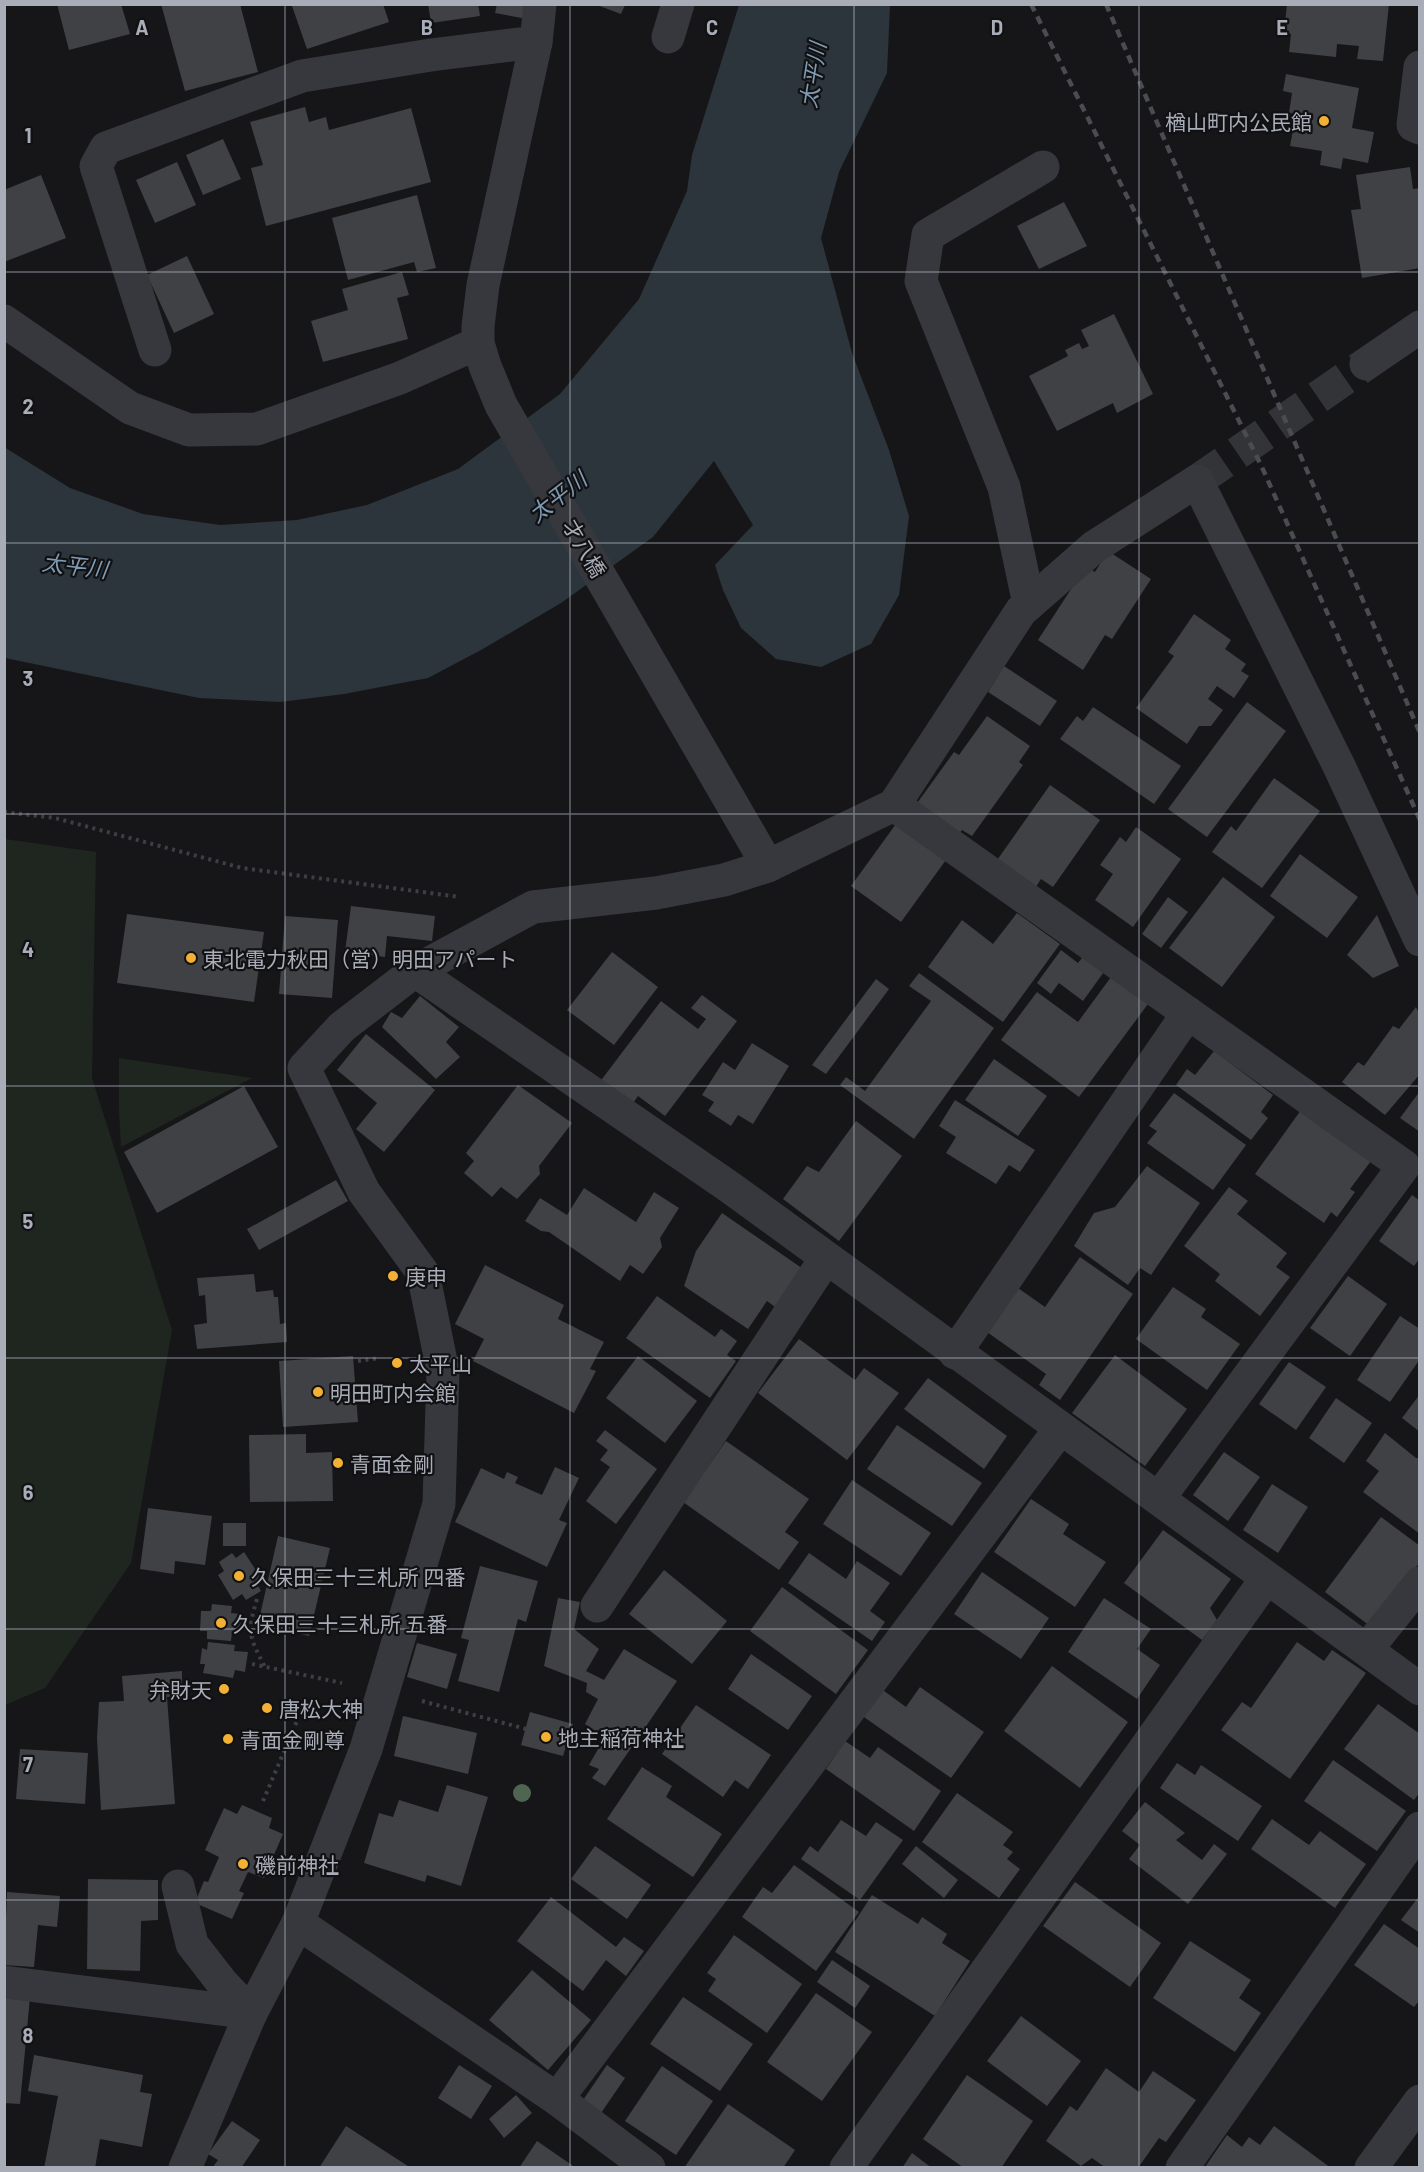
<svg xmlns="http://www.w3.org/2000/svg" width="1424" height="2172" viewBox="0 0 1424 2172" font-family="Barlow,'Noto Sans JP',sans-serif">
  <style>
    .green { fill: #1e261f }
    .water { fill: #2c353c }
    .building { fill: #404145 }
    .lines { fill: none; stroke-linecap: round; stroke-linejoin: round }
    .minor-tunnel { stroke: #333438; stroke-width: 33; stroke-dasharray: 33 16; stroke-linecap: butt }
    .path { stroke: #3d3f44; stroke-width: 4; stroke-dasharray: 3 4.5; stroke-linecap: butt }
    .minor { stroke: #37383d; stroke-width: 33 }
    .tertiary { stroke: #37383d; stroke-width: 33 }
    .rail { stroke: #4a4c52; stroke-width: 4.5; stroke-dasharray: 8 6; stroke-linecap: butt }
    .tree { fill: #506452 }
    .grid { fill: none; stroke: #a8adb8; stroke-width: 1.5; stroke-opacity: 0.55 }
    .poi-dot { fill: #f2b134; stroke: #111113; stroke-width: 2 }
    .labels { text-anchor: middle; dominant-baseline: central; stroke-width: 4.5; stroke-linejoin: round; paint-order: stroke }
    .poi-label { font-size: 21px; fill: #a8adb8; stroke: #111113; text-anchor: start }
    .street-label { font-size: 21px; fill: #a8adb8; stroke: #111113 }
    .water-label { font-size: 22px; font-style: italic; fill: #7f9bb3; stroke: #111113 }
    .grid-label { font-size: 20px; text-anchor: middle; font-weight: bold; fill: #a8adb8; stroke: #111113; stroke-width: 4.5; stroke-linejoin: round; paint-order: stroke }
  </style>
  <rect width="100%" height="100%" fill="#161618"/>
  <!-- green -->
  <g class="green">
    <polygon points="5,839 96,852 92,1078 172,1330 131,1563 45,1688 5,1705"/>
    <polygon points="119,1058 252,1078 121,1147 119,1110"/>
  </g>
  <!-- water -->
  <polygon class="water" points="739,5 890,5 887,73 839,172 821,238 852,353 889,450 909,516 899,595 871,644 821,667 776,659 741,628 723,590 715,565 753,525 714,461 653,537 561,603 481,650 428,678 344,694 280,702 199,698 5,658 4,447 70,488 143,514 220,525 297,520 367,505 458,469 560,394 639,299 687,191 692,155"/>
  <!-- building -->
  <g class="building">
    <polygon points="57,4 121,4 130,34 69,50"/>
    <polygon points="161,4 240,4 258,72 185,91"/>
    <polygon points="296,4 383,4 389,22 307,49 292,6"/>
    <polygon points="428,4 478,4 480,16 431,23"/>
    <polygon points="497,4 536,4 533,20 495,13"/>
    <polygon points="1287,4 1389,4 1383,61 1357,59 1359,46 1337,44 1336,57 1289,52 1291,34 1284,33"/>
    <polygon points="597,5 625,5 621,14"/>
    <polygon points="1286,74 1359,88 1352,128 1374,132 1368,163 1343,158 1341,169 1320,165 1322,151 1290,146 1296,114 1289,113 1292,93 1283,91"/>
    <polygon points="305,107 309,122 326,117 329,130 411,108 431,182 266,226 251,168 263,165 250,122"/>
    <polygon points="223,139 241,179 203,195 186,155"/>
    <polygon points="177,162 196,205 155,223 136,180"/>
    <polygon points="1410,167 1413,189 1420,188 1420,268 1362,278 1351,210 1361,209 1356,175"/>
    <polygon points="41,175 66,238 4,262 4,190"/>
    <polygon points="417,195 436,268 417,272 414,262 348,280 332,218"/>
    <polygon points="1064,202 1087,246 1039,269 1017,226"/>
    <polygon points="187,256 214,314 174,333 147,275"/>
    <polygon points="402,272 409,295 397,298 408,339 323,362 311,321 348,310 342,289"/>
    <polygon points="1114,314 1153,394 1117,413 1113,403 1057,431 1029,376 1068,356 1065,350 1079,343 1082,349 1089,346 1081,330"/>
    <polygon points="1108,551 1151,579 1112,639 1105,635 1083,670 1038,640 1086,566 1095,572"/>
    <polygon points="1194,614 1231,640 1225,649 1246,664 1241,671 1249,676 1234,698 1217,686 1208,699 1223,710 1211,726 1199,726 1187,744 1136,708 1174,656 1168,652"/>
    <polygon points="1004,666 1057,701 1040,726 988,692"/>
    <polygon points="1247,702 1286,731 1207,837 1168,809"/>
    <polygon points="1093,707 1181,766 1154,804 1060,739 1077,716 1083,721"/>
    <polygon points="987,716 1030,746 1019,762 1023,765 972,836 962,830 957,836 915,806 954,752 959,755"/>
    <polygon points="1274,778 1320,811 1262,888 1212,852 1231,826 1236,831"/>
    <polygon points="1050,785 1100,820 1053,887 1041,879 1034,890 995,863"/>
    <polygon points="901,817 951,853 901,922 851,886"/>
    <polygon points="1136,827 1181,859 1133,927 1095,900 1113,874 1100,865 1120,837 1126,842"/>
    <polygon points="1300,854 1358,897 1327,938 1270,896"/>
    <polygon points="1223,877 1275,917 1222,987 1169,948"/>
    <polygon points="1168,897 1188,912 1161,948 1142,934"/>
    <polygon points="351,906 435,916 432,941 387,936 385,957 345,952"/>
    <polygon points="1017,913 1060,944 1003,1022 928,967 962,920 993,944"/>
    <polygon points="127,914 264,932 254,1002 117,983"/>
    <polygon points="1377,915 1399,966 1373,978 1347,955"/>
    <polygon points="285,916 338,920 332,998 279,994"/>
    <polygon points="1061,950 1078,963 1086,953 1106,969 1083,1001 1059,983 1051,994 1037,983"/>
    <polygon points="612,952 658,987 614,1045 567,1010"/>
    <polygon points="919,973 994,1028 914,1139 840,1085 846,1077 865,1091 931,1001 909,986"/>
    <polygon points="1111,977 1148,1004 1079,1097 1001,1040 1037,992 1078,1022"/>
    <polygon points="876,979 889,989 826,1074 812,1065"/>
    <polygon points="702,995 737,1021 665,1116 638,1096 631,1106 599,1083 661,1001 698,1029 706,1019 691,1008"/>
    <polygon points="420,996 459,1027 446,1042 460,1057 436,1079 382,1027 391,1012 402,1018"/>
    <polygon points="1416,1007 1420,1015 1420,1074 1385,1115 1342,1082 1358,1062 1364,1066 1393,1026 1399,1029"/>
    <polygon points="366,1034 435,1090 384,1152 356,1129 377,1103 337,1070"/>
    <polygon points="752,1043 789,1066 753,1124 738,1115 731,1126 708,1111 714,1102 702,1095 723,1062 735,1070"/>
    <polygon points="1214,1051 1273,1095 1261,1112 1268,1118 1251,1140 1176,1085 1187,1069 1195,1075"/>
    <polygon points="994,1059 1047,1096 1018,1136 965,1100"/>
    <polygon points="518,1085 572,1123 539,1166 540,1174 517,1199 501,1187 492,1197 464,1173 474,1161 466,1153"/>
    <polygon points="244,1086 278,1147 157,1213 124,1152"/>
    <polygon points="1420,1091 1420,1132 1400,1118"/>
    <polygon points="1174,1093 1246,1145 1213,1190 1147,1143 1157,1131 1149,1126"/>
    <polygon points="955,1100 1035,1150 1020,1172 1009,1165 996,1184 946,1153 956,1137 939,1126"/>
    <polygon points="1301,1110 1371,1161 1350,1189 1355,1192 1337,1217 1331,1212 1324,1223 1255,1174"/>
    <polygon points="856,1121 902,1156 839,1241 783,1199 807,1166 819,1172"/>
    <polygon points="1147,1166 1200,1203 1151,1275 1140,1268 1128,1285 1074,1246 1094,1213 1115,1207"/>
    <polygon points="336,1180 348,1201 259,1250 247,1229"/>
    <polygon points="1229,1187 1248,1201 1237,1214 1287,1253 1276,1267 1290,1277 1260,1316 1215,1281 1220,1274 1184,1246"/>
    <polygon points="584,1188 636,1222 654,1192 679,1208 660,1238 662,1247 643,1274 630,1265 620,1281 549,1232 541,1231 525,1221 540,1198 567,1215"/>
    <polygon points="1412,1195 1420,1201 1420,1258 1414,1266 1379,1241"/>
    <polygon points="722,1213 806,1271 779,1310 767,1301 748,1329 684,1286 696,1251"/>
    <polygon points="1080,1257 1133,1294 1060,1400 1039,1385 1046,1374 987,1332 1018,1288 1045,1307"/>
    <polygon points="485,1265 564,1305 558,1319 604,1342 590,1369 596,1371 574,1413 473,1361 484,1339 455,1324"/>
    <polygon points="254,1274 256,1292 273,1290 274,1297 278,1297 280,1324 286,1323 287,1342 197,1349 194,1325 207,1323 205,1295 199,1296 197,1278"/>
    <polygon points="1348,1276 1387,1304 1350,1356 1310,1328"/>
    <polygon points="1173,1287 1206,1309 1201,1317 1240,1344 1207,1390 1136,1339"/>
    <polygon points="657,1296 715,1337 721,1329 737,1341 727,1355 736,1361 710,1398 626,1338"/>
    <polygon points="1400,1316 1420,1329 1420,1359 1390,1402 1357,1380"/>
    <polygon points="799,1339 855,1380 864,1368 899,1393 847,1460 758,1393"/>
    <polygon points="1115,1355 1187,1409 1145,1466 1072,1413"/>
    <polygon points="353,1356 358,1422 283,1427 279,1361"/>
    <polygon points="638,1356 697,1401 665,1443 606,1398"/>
    <polygon points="1289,1362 1326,1387 1296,1430 1259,1404"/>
    <polygon points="928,1378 1007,1436 984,1469 904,1409"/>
    <polygon points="1420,1394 1420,1432 1402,1418"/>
    <polygon points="1336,1398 1372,1423 1344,1463 1309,1438"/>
    <polygon points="897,1425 982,1483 952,1526 867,1469"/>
    <polygon points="605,1430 657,1469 616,1524 586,1501 610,1467 600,1460 608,1450 596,1441"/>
    <polygon points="1385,1433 1416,1458 1420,1458 1420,1534 1363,1492 1379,1471 1366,1461"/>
    <polygon points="306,1434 306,1453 332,1452 333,1501 250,1502 249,1435"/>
    <polygon points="726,1441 809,1499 785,1532 799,1542 779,1570 683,1502"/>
    <polygon points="1224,1452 1260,1477 1228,1521 1193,1495"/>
    <polygon points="555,1467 579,1478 559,1520 567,1523 547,1567 455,1522 481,1468 504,1479 507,1472 518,1477 515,1483 542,1495"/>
    <polygon points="852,1480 931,1533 901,1576 823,1524"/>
    <polygon points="1272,1484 1308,1507 1278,1553 1243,1530"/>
    <polygon points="1031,1499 1069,1524 1063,1534 1106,1562 1075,1607 994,1552"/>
    <polygon points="148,1508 212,1516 205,1565 175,1561 174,1574 140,1569"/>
    <polygon points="1381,1517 1420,1546 1420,1562 1370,1626 1325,1592"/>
    <rect x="223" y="1523" width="23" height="23"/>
    <polygon points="1163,1530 1231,1579 1210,1608 1217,1620 1202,1640 1124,1583"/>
    <polygon points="278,1536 330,1548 309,1636 258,1624"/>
    <polygon points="244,1552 261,1578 255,1581 261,1591 246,1600 242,1594 233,1600 218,1575 224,1571 219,1562 232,1553 236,1558"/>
    <polygon points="809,1553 846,1579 857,1561 890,1583 870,1611 885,1622 872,1641 788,1583"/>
    <polygon points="480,1566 538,1581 526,1622 518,1619 499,1692 458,1681 469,1640 461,1638"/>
    <polygon points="664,1570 727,1621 692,1664 629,1614"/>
    <polygon points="982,1572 1049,1618 1021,1659 954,1614"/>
    <polygon points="782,1587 868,1650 836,1694 750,1631"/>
    <polygon points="558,1598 580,1602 574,1629 599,1649 586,1671 604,1680 624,1649 677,1681 605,1786 592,1778 599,1769 589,1765 605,1737 585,1724 598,1699 586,1692 587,1683 544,1666"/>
    <polygon points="1104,1598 1151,1629 1137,1649 1160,1665 1137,1699 1068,1652"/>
    <polygon points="212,1604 232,1606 231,1613 241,1614 240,1632 232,1632 231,1641 207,1639 207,1631 200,1631 201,1611 211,1611"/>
    <polygon points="208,1642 235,1645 234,1651 248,1652 245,1672 235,1670 233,1678 203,1673 205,1664 200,1664 202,1648 207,1650"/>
    <polygon points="1297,1642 1324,1661 1332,1650 1366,1673 1290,1779 1221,1730 1242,1702 1251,1708"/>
    <polygon points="417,1643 457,1654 447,1689 407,1677"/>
    <polygon points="751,1654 812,1696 788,1730 728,1689"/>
    <polygon points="1052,1666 1128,1722 1080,1788 1004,1731"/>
    <polygon points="182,1671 182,1696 167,1697 175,1804 101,1810 97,1738 99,1702 124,1701 122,1676"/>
    <polygon points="920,1687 984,1732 951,1778 861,1715 880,1688 906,1707"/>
    <polygon points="1378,1704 1420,1734 1420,1792 1414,1800 1344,1749"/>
    <polygon points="696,1705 771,1755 748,1789 735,1780 723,1797 662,1754"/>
    <polygon points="530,1712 573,1724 563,1756 521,1745"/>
    <polygon points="403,1716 477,1733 468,1774 394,1756"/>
    <polygon points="845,1741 870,1758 878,1747 941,1791 914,1831 826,1769"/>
    <polygon points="20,1749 88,1753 85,1804 16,1799"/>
    <polygon points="1333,1760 1406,1811 1377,1851 1304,1801"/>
    <polygon points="1177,1763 1195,1775 1201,1765 1262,1806 1238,1841 1160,1788"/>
    <polygon points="642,1767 672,1786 666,1797 722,1834 693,1877 607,1819"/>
    <polygon points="447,1785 488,1797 461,1886 427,1875 425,1882 364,1863 379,1813 393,1817 399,1800 438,1812"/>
    <polygon points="957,1793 1013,1832 1003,1845 1013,1852 1007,1859 1020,1869 999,1898 922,1842"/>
    <polygon points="1145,1802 1185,1833 1176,1840 1202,1860 1214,1844 1227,1854 1188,1904 1129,1859 1140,1845 1122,1831"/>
    <polygon points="242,1805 272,1818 269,1828 283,1834 264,1878 248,1872 239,1891 244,1893 232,1919 195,1903 204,1881 208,1882 219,1857 205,1850 224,1808 237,1814"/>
    <polygon points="1272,1819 1309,1845 1320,1831 1366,1864 1335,1908 1251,1849"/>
    <polygon points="841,1820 866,1836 876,1822 903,1840 860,1900 801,1859 810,1846 818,1852"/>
    <polygon points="595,1846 651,1885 627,1919 571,1879"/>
    <polygon points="916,1846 958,1880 944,1898 902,1864"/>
    <polygon points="794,1865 859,1912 816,1971 742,1917 763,1887 772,1893"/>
    <polygon points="88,1879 158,1880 158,1920 141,1921 140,1971 87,1969"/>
    <polygon points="1075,1882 1161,1943 1130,1987 1043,1926"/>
    <polygon points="7,1892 60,1896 57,1927 38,1925 34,1967 4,1965"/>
    <polygon points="872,1895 918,1924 922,1917 947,1934 942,1943 970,1961 935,2016 835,1952"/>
    <polygon points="1420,1895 1420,1933 1401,1920"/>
    <polygon points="551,1897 616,1947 624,1937 644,1951 626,1976 606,1960 583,1991 517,1941"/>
    <polygon points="1384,1924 1420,1949 1420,2000 1414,2007 1354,1965"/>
    <polygon points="734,1935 802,1984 767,2033 708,1991 716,1979 707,1973"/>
    <polygon points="1190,1941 1251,1980 1239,1998 1261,2013 1235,2052 1153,1998"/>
    <polygon points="832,1960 870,1986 855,2008 817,1982"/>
    <polygon points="532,1970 591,2020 548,2070 489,2020"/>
    <polygon points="816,1993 872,2032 822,2101 767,2062"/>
    <polygon points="4,1995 30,1997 20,2104 4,2103"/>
    <polygon points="683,1997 753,2044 720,2091 650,2044"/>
    <polygon points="1021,2016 1081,2061 1047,2106 987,2061"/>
    <polygon points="34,2055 143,2075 140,2092 152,2094 142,2147 100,2139 95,2168 44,2168 58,2096 28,2091"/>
    <polygon points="459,2065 492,2086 471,2119 438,2098"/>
    <polygon points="607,2065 625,2078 601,2113 583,2100"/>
    <polygon points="662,2066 713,2101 676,2155 625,2121"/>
    <polygon points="1106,2068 1139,2092 1153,2071 1196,2100 1166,2142 1159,2138 1138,2168 1106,2168 1092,2158 1081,2166 1046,2141 1070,2106 1077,2111"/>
    <polygon points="967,2075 1033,2121 1001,2168 964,2168 923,2139"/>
    <polygon points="516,2095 532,2113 504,2138 489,2119"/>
    <polygon points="728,2104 795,2150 783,2168 684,2168"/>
    <polygon points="232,2121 260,2140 241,2168 212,2168 218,2160 208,2154"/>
    <polygon points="346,2126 411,2168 319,2168"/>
    <polygon points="1274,2126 1331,2168 1205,2167 1227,2135 1242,2147 1249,2137 1260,2145"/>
    <polygon points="537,2141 576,2168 519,2168"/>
    <polygon points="912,2153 932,2168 902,2168"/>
  </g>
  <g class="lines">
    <!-- minor-tunnel -->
    <polyline class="minor-tunnel" points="1197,481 1366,364"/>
    <!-- path -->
    <g class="path">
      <polyline points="4,812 55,818 242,868 460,897"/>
      <polyline points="358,1361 380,1358"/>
      <path d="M 257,1599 C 247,1632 249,1637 265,1667"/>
      <polyline points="252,1664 342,1683"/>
      <polyline points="422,1701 526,1729"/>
      <polyline points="263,1801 297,1721"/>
    </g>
    <!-- minor -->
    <g class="minor">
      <polyline points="668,37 678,4"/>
      <polyline points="1420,67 1413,125 1420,128"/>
      <polyline points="4,321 130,408 189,430 257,429 400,378 478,343"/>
      <polyline points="155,350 96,166 106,148 302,76 431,55 536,42 540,4"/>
      <polyline points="1366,364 1420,327"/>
      <polyline points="1029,604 1004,487 921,281 928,235 1043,167"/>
      <polyline points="894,805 1404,1166 1159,1498"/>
      <polyline points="415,971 728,1186 1420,1689"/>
      <polyline points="955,1353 1188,1013"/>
      <polyline points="597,1606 826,1258"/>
      <polyline points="1367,1649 1420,1583"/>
      <polyline points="178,1886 192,1944 223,1984 251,2013"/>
      <polyline points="298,1923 557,2099 649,2168"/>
      <polyline points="4,1982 251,2013"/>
      <polyline points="557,2099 1060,1429"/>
      <polyline points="185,2168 251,2013 298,1923 366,1749 439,1504 443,1371 423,1273 364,1192 304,1068 342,1027 415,971 533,907 656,893 724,880 768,866 894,805 1021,611 1094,547 1197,481 1339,766 1420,940"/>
      <polyline points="846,2168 1266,1579"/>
      <polyline points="1182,2168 1420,1828"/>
      <polyline points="1371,2168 1420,2101"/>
    </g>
    <!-- tertiary -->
    <polyline class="tertiary" points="536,42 483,285 478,326 478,343 485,366 501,405 768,866"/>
    <!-- rail -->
    <g class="rail">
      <polyline points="1031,4 1261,465 1420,820"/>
      <polyline points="1106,4 1420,733"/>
    </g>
  </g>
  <!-- trees -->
  <circle class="tree" cx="522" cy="1793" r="9"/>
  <!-- grid -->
  <path class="grid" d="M 285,4 L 285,2168M 570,4 L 570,2168M 854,4 L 854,2168M 1139,4 L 1139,2168M 4,272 L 1420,272M 4,543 L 1420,543M 4,814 L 1420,814M 4,1086 L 1420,1086M 4,1358 L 1420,1358M 4,1629 L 1420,1629M 4,1900 L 1420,1900"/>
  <!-- markers -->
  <g class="poi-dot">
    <circle cx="1324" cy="121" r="6"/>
    <circle cx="191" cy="958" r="6"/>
    <circle cx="393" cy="1276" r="6"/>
    <circle cx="397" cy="1363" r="6"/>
    <circle cx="318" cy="1392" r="6"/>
    <circle cx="338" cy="1463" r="6"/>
    <circle cx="239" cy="1576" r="6"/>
    <circle cx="221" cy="1623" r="6"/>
    <circle cx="224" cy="1689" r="6"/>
    <circle cx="267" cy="1708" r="6"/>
    <circle cx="546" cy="1737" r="6"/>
    <circle cx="228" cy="1739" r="6"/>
    <circle cx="243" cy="1864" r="6"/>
  </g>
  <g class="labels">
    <!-- poi labels -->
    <g class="poi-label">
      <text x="1312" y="121" text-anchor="end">楢山町内公民館</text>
      <text x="203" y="958">東北電力秋田（営）明田アパート</text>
      <text x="405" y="1276">庚申</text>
      <text x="409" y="1363">太平山</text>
      <text x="330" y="1392">明田町内会館</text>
      <text x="350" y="1463">青面金剛</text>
      <text x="251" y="1576">久保田三十三札所 四番</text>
      <text x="233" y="1623">久保田三十三札所 五番</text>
      <text x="212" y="1689" text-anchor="end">弁財天</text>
      <text x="279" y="1708">唐松大神</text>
      <text x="558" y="1737">地主稲荷神社</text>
      <text x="240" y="1739">青面金剛尊</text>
      <text x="255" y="1864">磯前神社</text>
    </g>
    <!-- street labels -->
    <g class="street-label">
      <text transform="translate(585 548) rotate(60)">才八橋</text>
    </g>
    <!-- water labels -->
    <g class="water-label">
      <text transform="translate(812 75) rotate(-81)">太平川</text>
      <text transform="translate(557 496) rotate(-38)">太平川</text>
      <text transform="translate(75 565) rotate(7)">太平川</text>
    </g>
  </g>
  <g class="grid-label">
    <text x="142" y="35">A</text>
    <text x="427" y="35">B</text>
    <text x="712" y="35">C</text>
    <text x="997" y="35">D</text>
    <text x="1282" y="35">E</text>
    <text x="28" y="143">1</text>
    <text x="28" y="414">2</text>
    <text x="28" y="686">3</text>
    <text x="28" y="957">4</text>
    <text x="28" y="1229">5</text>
    <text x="28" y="1500">6</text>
    <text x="28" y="1772">7</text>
    <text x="28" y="2043">8</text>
  </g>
  <!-- border -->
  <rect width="1424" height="2172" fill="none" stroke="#a8adb8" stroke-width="12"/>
</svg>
